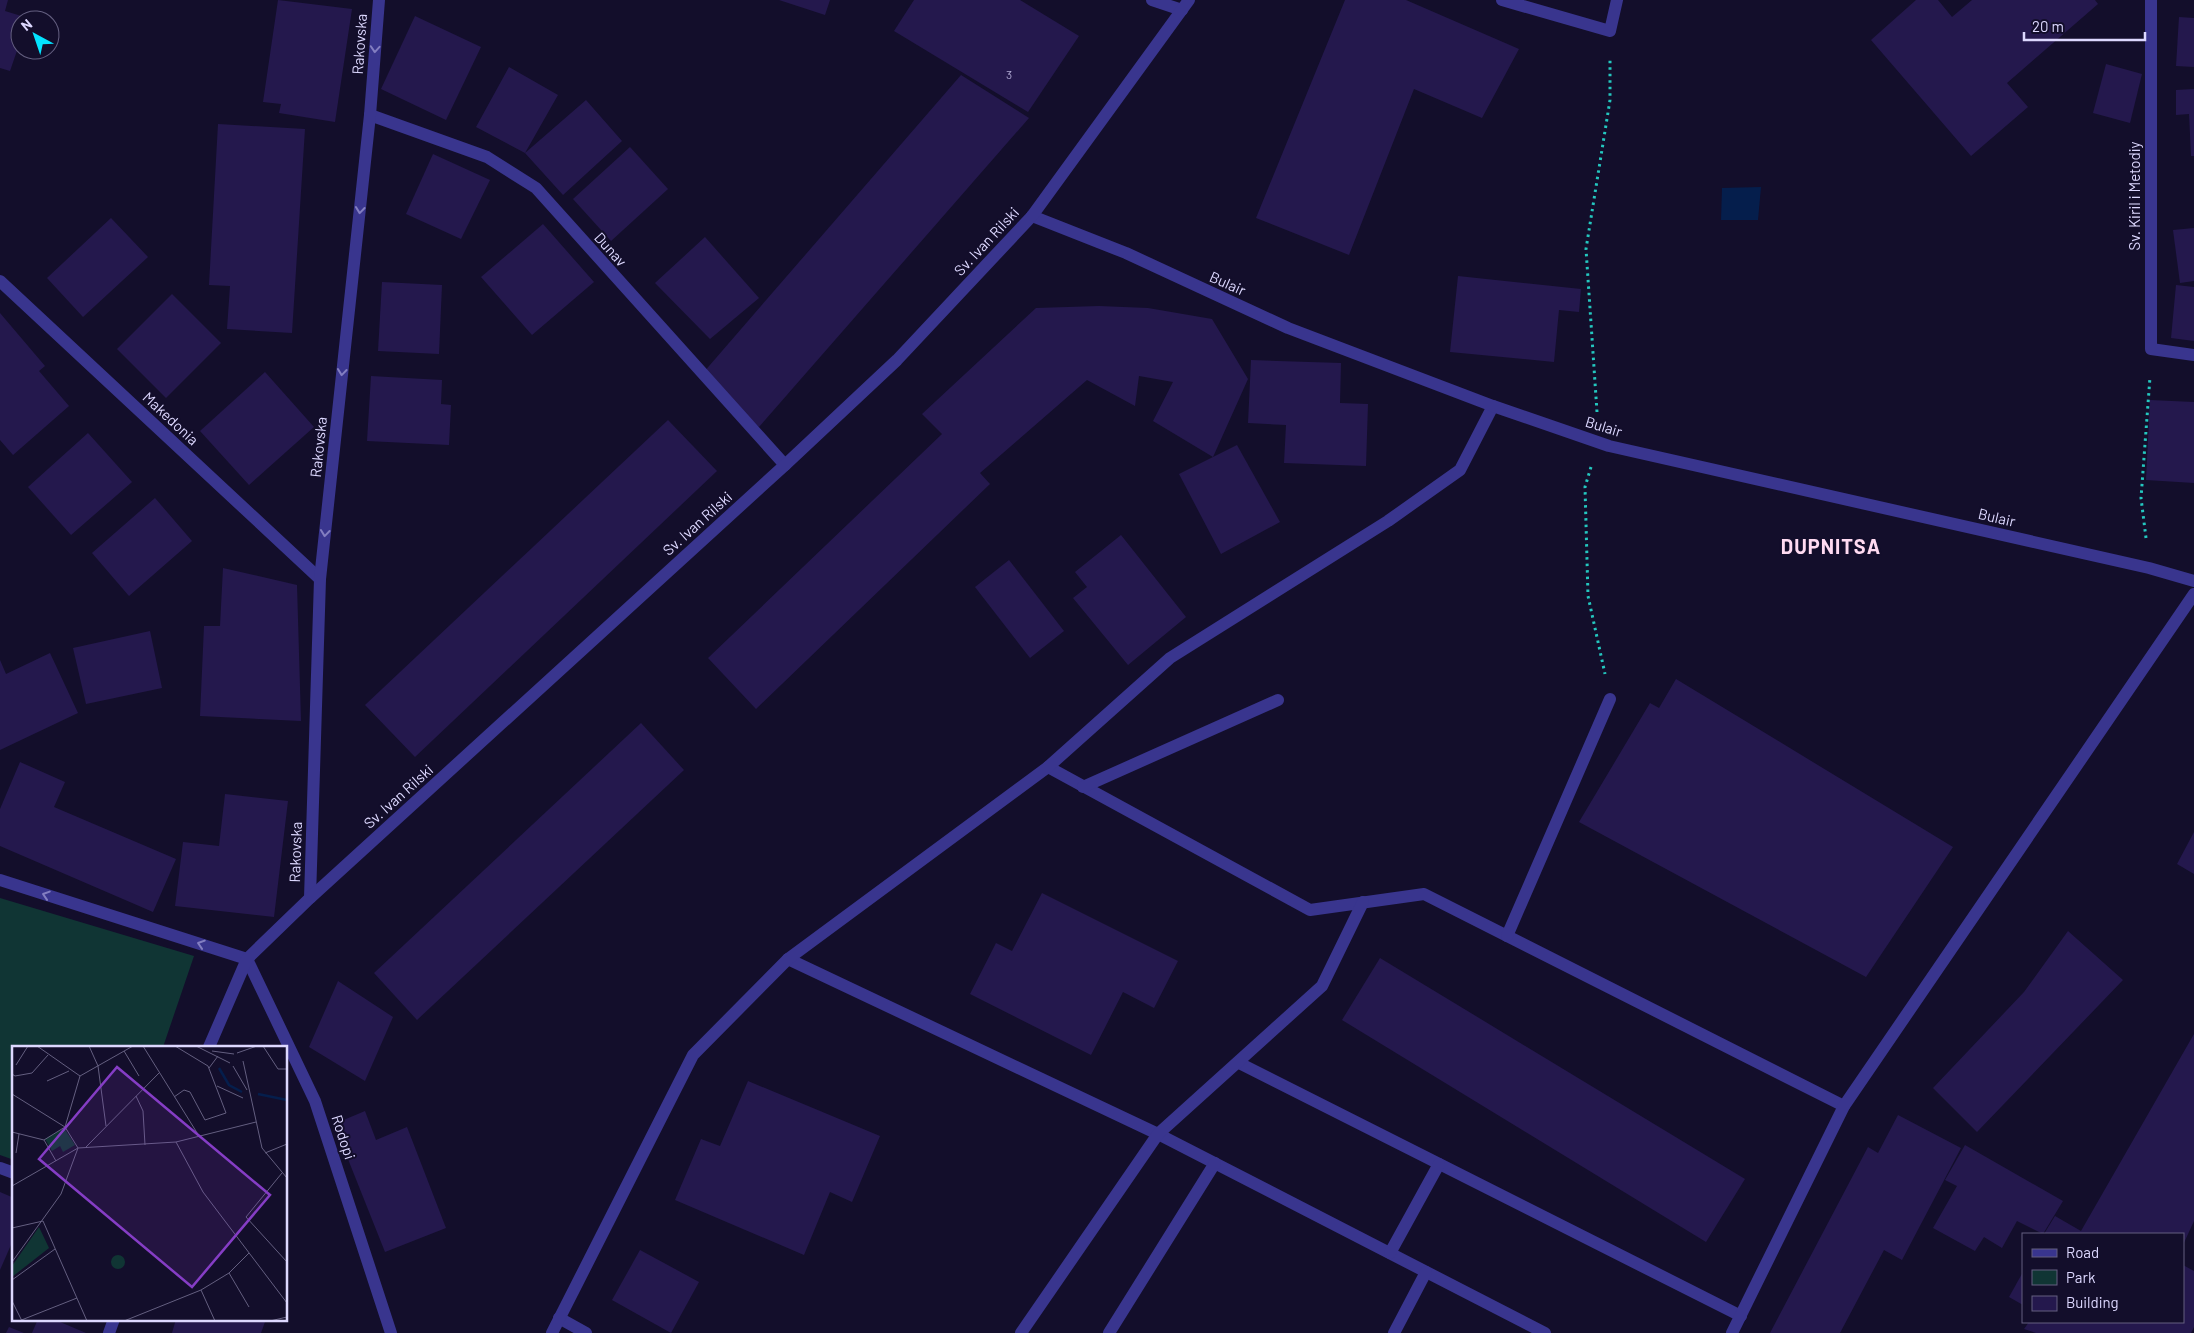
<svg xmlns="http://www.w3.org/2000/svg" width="2194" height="1333" viewBox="0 0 2194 1333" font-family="Barlow,sans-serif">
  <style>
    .green { fill: #103534 }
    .water { fill: #051e4c }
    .building { fill: #24184d }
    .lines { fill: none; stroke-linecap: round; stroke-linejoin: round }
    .path { stroke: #24c7bf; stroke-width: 3; stroke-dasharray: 2.5 4; stroke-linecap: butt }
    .service { stroke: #39358e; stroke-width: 12 }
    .minor { stroke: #39358e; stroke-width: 12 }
    .tertiary { stroke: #39358e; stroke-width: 12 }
    .oneway { stroke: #837ec1 }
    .labels { text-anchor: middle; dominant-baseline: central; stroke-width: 4; stroke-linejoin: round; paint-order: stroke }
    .number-label { font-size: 12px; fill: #afa8d2 }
    .street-label { font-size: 15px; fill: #ddd8ff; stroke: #130e2b }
    .district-label { font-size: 20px; font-weight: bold; letter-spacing: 1px; fill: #ffdaf1; stroke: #130e2b }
    .inset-river { fill: none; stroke: #051e4c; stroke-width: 2.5 }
    .inset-road { fill: none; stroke: #645f80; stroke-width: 1 }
    .view { fill: #853dc5; fill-opacity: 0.15; stroke: #853dc5; stroke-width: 2.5 }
    .inset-edge { fill: none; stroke: #ddd8ff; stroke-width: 2.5 }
  </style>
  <rect width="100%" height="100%" fill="#130e2b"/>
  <!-- green -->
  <polygon class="green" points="0,898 194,956 163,1047 14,1047 14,1160 0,1155"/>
  <!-- water -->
  <polygon class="water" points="1761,187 1758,220 1721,220 1722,188"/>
  <!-- building -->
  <g class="building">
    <polygon points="0,0 8,0 5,11 28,18 20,20 20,42 10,71 0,68"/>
    <polygon points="278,0 352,9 335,122 279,113 281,104 263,102"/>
    <polygon points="779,0 830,0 825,15"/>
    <polygon points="914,0 1020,0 1079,36 1028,112 894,31"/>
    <polygon points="1345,0 1406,0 1519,49 1482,118 1414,89 1349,255 1256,218"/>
    <polygon points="1916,0 1938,0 1952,17 1972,0 2095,0 2098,4 2007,83 2028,107 1971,156 1871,40"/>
    <polygon points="415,16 481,47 446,120 381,89"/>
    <polygon points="2179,17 2194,18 2194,67 2176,66"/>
    <polygon points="2106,64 2142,74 2130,123 2093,113"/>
    <polygon points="509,67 558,95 525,153 586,100 622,141 563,195 525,153 476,127"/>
    <polygon points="961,75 1029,118 759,427 703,373"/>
    <polygon points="2194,89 2194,156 2191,156 2189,114 2176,115 2176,90"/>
    <polygon points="218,124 305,129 292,333 227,329 230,286 209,285"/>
    <polygon points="630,147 668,189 611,241 573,199"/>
    <polygon points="433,154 490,180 461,239 406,214"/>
    <polygon points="111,218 148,257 83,317 47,278"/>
    <polygon points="543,224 594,282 532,335 481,277"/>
    <polygon points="2194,228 2194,281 2180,283 2173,230"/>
    <polygon points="705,237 759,298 710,339 655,283"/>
    <polygon points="1458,276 1581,289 1579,312 1559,310 1554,362 1450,352"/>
    <polygon points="382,282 442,285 439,354 378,351"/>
    <polygon points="2176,285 2194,287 2194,341 2171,338"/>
    <polygon points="172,294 221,343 166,398 117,349"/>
    <polygon points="1099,306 1148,308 1212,319 1248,379 1213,457 1153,421 1173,382 1139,376 1135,406 1087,380 980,473 990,484 756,709 708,658 942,434 922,414 1036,308"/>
    <polygon points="0,313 45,366 39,371 69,406 13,455 0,440"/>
    <polygon points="1251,360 1341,363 1340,403 1368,404 1366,466 1284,463 1286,425 1248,423"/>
    <polygon points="265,372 314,427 249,485 200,431"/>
    <polygon points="371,376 442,380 441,404 451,405 449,445 367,441"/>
    <polygon points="2150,400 2194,402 2194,483 2146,480"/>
    <polygon points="668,420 717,471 415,757 365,705"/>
    <polygon points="88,433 132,482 71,535 28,487"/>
    <polygon points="1237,445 1280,522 1221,554 1179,474"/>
    <polygon points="155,498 192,541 129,596 92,553"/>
    <polygon points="1121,535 1186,617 1128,665 1073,598 1087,587 1075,572"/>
    <polygon points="1009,560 1064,631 1030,658 975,587"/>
    <polygon points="223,568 297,585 301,721 200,716 204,626 220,626"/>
    <polygon points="150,631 162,688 86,704 73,648"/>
    <polygon points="50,653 78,713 0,750 0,660 6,674"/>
    <polygon points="1676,679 1953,847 1866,977 1579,822 1650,703 1659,708"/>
    <polygon points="641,723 684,770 417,1020 374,973"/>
    <polygon points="20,762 65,782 54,807 176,859 153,912 0,846 0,809"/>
    <polygon points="225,794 288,801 274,917 175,906 183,842 219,846"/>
    <polygon points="2194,832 2194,874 2177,864"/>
    <polygon points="1042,893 1178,961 1154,1008 1123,992 1091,1055 970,994 996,943 1012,951"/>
    <polygon points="2068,931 2123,980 1977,1132 1933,1088 2024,992"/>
    <polygon points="1380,958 1745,1179 1706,1242 1342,1020"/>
    <polygon points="338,981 393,1017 365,1081 309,1047"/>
    <polygon points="2194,1034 2194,1221 2183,1245 2183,1234 2044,1234 2055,1216 2081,1231"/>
    <polygon points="748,1081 880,1136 852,1202 830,1192 804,1255 675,1200 701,1139 720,1146"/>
    <polygon points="365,1111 376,1140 407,1127 446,1228 385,1252 334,1124"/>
    <polygon points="1898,1115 1961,1148 1902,1260 1884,1250 1840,1333 1770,1333 1868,1147 1878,1153"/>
    <polygon points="1965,1145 2063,1201 2043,1234 2017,1221 2002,1248 1984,1237 1975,1251 1933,1228 1957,1186 1945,1180"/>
    <polygon points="0,1192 14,1198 14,1238 0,1270"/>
    <polygon points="640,1250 699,1282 671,1333 612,1300"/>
    <polygon points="2183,1265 2194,1271 2194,1327 2191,1333 2036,1333 2024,1329 2029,1322 2183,1322"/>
    <polygon points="2023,1272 2023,1305 2009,1297"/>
    <polygon points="38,1319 53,1319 86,1333 32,1333"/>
    <polygon points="176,1319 266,1319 261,1333 172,1333"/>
    <polygon points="9,1327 24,1333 6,1333"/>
  </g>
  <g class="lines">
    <!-- path -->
    <g class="path">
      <polyline points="1597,412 1586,249 1610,100 1610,58"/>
      <polyline points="1591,467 1585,487 1588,596 1605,674"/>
      <polyline points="2146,538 2141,498 2150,377"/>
    </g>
    <!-- service -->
    <g class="service">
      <polyline points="1502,0 1610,31 1617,0"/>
      <polyline points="1048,767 1310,910 1424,894 1844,1106"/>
      <polyline points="1083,787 1278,700"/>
      <polyline points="1507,936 1610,699"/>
      <polyline points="788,959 1158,1134 1545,1333"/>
      <polyline points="1239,1063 1741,1316"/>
      <polyline points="1390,1253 1439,1164"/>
      <polyline points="559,1318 586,1333"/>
      <polyline points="552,1333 693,1055 788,959 1048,767 1170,658 1388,521 1460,470 1493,406"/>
      <polyline points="1021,1333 1158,1134 1322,986 1363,902"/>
      <polyline points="1109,1333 1215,1163"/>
      <polyline points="1394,1333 1426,1272"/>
      <polyline points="1732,1333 1844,1106 2194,594"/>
    </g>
    <!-- minor -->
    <g class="minor">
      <polyline points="1152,0 1182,10"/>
      <polyline points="2151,0 2151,349 2194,355"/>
      <polyline points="370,115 487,157 536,188 785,465"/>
      <polyline points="1032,216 1126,253 1288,328 1493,406 1609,446 2149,568 2194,581"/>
      <polyline points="0,281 320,579"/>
      <polyline points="0,880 247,959 315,1101 391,1333"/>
      <polyline points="310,898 320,579 370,115 379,0"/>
      <polyline points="0,1168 14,1173"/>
    </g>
    <!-- tertiary -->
    <g class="tertiary">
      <polyline points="209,1047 247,959 310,898 785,465 897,360 1032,216 1189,0"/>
      <polyline points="109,1333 114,1319"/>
    </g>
  </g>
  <!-- one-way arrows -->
  <defs><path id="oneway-chevron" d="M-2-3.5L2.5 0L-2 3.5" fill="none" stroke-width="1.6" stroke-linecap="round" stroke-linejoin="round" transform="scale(1.25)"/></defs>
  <g class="oneway">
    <use href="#oneway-chevron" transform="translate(375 49) rotate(94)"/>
    <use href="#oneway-chevron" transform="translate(360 210) rotate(96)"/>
    <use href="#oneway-chevron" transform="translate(342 372) rotate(96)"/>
    <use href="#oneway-chevron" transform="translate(325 533) rotate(96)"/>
    <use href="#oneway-chevron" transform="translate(46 895) rotate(-162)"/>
    <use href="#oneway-chevron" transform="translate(201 944) rotate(-162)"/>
  </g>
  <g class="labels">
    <!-- number labels -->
    <g class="number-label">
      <text x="1009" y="74">3</text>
    </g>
    <!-- street labels -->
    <g class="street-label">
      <text transform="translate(359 44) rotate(-86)">Rakovska</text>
      <text transform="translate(2134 196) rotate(-90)">Sv. Kiril i Metodiy</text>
      <text transform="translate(986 241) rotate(-47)">Sv. Ivan Rilski</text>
      <text transform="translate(611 249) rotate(48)">Dunav</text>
      <text transform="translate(1228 283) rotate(24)">Bulair</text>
      <text transform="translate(171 418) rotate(43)">Makedonia</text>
      <text transform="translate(1604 426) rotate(17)">Bulair</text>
      <text transform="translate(318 447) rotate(-84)">Rakovska</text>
      <text transform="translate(1997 517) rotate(13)">Bulair</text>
      <text transform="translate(697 523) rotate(-42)">Sv. Ivan Rilski</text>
      <text transform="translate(398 796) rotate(-42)">Sv. Ivan Rilski</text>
      <text transform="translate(295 852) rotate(-88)">Rakovska</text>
      <text transform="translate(344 1137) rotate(72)">Rodopi</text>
    </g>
    <!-- district labels -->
    <g class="district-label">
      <text x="1831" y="546">DUPNITSA</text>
    </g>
  </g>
  <!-- overview -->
  <g transform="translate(12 1046)">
    <rect width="275" height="275" fill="#130e2b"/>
    <path d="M 52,82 L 63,99 L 51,106 L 48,100 L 40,105 L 33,93 ZM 27,181 L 37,202 L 0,231 L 0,220 ZM99 216a7 7 0 1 1 14 0a7 7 0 1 1-14 0Z" fill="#103534"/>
    <path class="inset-river" d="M 207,22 L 217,39 L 230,46M 246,48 L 275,54"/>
    <path class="inset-road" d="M 25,0 L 68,30M 77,0 L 86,20 L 94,80M 131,0 L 187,90M 184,0 L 218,17M 251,0 L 266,23 L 275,23M 112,5 L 127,30M 200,5 L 222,8M 225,7 L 245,0M 231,15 L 250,102 L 275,132M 4,19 L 16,0M 221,20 L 235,44M 197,22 L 206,10M 0,28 L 3,30 L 20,27 L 36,9M 35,35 L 57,25M 205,40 L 231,52M 0,48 L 53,81 L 66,102 L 49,148 L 0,216M 124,50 L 131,65 L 133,99M 162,51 L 172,44 L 178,46 L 193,74 L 214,67 L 196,20 L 163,0M 53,81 L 68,30 L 121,0M 0,86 L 32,94 L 44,115M 32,94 L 53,81M 164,96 L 191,146 L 275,257M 74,101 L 147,27M 4,107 L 7,88M 253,107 L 275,98M 270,127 L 234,171 L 275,216M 0,140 L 66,102 L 164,96 L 244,76M 0,182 L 31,175 L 75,275M 217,227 L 237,261M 0,234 L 43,203M 189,244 L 203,275M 0,255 L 10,275M 7,275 L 65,252M 112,275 L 189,244 L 217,227 L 237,207M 258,275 L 275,271"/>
    <path class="view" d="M 105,21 L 258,149 L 180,241 L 27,113 Z"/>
    <rect width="275" height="275" class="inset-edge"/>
  </g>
  <!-- legend -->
  <rect x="2022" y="1233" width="162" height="90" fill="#130e2b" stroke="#645f80"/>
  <rect x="2032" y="1249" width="25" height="8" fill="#39358e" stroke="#645f80"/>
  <text x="2066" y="1258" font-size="15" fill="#ddd8ff">Road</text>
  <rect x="2032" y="1270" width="25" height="15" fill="#103534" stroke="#645f80"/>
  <text x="2066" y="1283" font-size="15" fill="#ddd8ff">Park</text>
  <rect x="2032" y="1296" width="25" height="15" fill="#24184d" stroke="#645f80"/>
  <text x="2066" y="1308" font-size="15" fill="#ddd8ff">Building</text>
  <!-- north arrow -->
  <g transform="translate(35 35) rotate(320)"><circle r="24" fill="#130e2b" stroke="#645f80"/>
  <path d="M0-4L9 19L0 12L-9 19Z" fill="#04e3ff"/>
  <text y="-8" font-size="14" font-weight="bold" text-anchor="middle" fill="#ddd8ff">N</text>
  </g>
  <!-- scale -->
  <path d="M2024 32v8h121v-8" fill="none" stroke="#ddd8ff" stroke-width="2.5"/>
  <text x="2032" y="32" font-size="15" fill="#ddd8ff" stroke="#130e2b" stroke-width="4" paint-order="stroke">20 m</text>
</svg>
